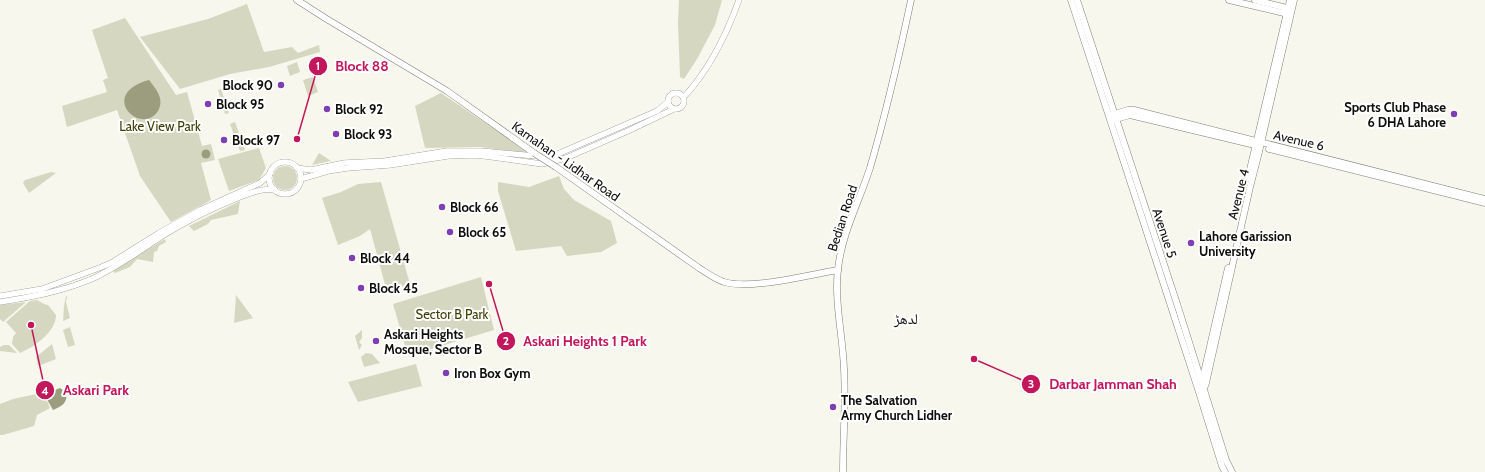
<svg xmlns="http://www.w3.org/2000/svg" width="1485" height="472" viewBox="0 0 1485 472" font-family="Cabin,'Noto Naskh Arabic',sans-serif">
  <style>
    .green { fill: #d6d7c0 }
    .water { fill: #9c9d7f }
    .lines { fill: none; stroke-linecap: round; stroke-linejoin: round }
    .tertiary-casing { stroke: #7e7f75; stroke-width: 6 }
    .secondary-casing { stroke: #7e7f75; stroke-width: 7 }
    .tertiary { stroke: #fff; stroke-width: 5.5 }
    .secondary { stroke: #fff; stroke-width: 6 }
    .secondary-bridge-casing { stroke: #7e7f75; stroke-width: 7; stroke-linecap: butt }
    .secondary-bridge { stroke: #fff; stroke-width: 6 }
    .poi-dot { fill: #7e3fb4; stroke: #fff; stroke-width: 1.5 }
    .labels { text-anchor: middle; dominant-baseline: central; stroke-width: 4; stroke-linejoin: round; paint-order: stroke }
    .poi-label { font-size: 13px; font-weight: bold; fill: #0e0e0b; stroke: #fff; text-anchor: start }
    .park-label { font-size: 13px; fill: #3d3d04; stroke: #fff }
    .street-label { font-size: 13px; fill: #0e0e0b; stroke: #fff }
    .quarter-label { font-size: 15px; fill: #0e0e0b; stroke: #fff }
    .leader { fill: none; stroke: #c2185b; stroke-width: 1.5 }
    .callout-dot { fill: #c2185b; stroke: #fff; stroke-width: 1.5 }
    .mark-label { font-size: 12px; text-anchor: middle; font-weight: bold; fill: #fff }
    .callout-label { font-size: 14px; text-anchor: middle; font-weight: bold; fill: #c2185b; stroke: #fff; stroke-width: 4; stroke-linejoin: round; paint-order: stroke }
  </style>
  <rect width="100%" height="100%" fill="#f7f7ed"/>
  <!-- green -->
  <g class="green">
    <polygon points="679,0 722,0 715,25 697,59 684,79 680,77 678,23"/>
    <polygon points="247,4 264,52 292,47 298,53 319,45 320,52 269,67 230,74 180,89 140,37 208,19"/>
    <polygon points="125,18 176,95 187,92 202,146 211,144 215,160 201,163 211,200 171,222 140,176 117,110 67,127 62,106 107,92 103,80 108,78 92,30"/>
    <polygon points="297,62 300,72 290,76 287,66"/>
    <polygon points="313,77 318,92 308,96 303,80"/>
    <polygon points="221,89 229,113 225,114 218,90"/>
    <polygon points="441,93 531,154 480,147 425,148 415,106"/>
    <polygon points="235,122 245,150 240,151 230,124"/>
    <polygon points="259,148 266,168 259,180 229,191 218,159"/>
    <polygon points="319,153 331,161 312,165"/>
    <circle cx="285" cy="178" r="12"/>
    <polygon points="51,172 56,173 29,193 23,183 25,180"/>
    <polygon points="559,176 564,189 574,200 611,221 617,243 601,252 567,256 561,246 516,251 498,191 498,182 529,187"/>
    <polygon points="381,182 410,284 387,292 370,229 360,236 338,245 322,198 341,192 358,184"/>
    <polygon points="240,201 238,214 211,220 208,224 194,231 189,226"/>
    <polygon points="165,239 166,242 159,246 157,251 154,252 153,262 137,259 130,267 115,273 112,270"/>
    <polygon points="481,277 494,330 408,356 393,304"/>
    <polygon points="236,295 253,318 234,323"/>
    <polygon points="66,296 67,296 66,302 70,318 63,321 64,306"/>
    <path d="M 37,300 L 44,304 L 48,305 L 56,315 C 56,332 34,347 20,353 L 12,344 L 13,337 L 16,333 L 6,322 L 30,301 Z"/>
    <polygon points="26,302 3,322 0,319 0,305"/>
    <polygon points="70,327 75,345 68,347 63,330"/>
    <polygon points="362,330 362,338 359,342 362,345 359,350 355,336"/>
    <polygon points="52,344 56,359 38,366 36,357"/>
    <polygon points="4,345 9,345 17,353 0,351 0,347"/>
    <polygon points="366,353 372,354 380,363 364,367 361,357"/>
    <polygon points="416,364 422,386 358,402 348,382"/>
    <polygon points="41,393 44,394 50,408 37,415 34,426 3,435 0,435 0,404 13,399"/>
  </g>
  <!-- water -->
  <g class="water">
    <path d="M 149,80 C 156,89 165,99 158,111 C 141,137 97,94 149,80 Z"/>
    <circle cx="206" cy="154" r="4.5"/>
    <path d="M 60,388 L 66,392 C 68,403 62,406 53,410 L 44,394 Z"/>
  </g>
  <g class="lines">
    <defs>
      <g id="tertiary">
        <circle cx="676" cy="101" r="8"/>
        <path d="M 684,97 C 710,69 726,36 739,0"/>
        <circle cx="285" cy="178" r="16"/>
        <polyline points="297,168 311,170 344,163 385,161 447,151 481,151 535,156 553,156 657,111 668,102"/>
        <polyline points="301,179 328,171 348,168 390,165 448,156 476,155 492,157 542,164 566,158 630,130 674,109"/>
        <polyline points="0,296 42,289 99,268 111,263 159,233 200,210 260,183 270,174"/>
        <path d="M 0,302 C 32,297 64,291 94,278 C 117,267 138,252 159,238 C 183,223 208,210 235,199 C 248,194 260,188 275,190"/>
      </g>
      <g id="secondary">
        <polyline points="297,0 325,18 447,91 534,153"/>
        <polyline points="1071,0 1198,389 1222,466 1225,472"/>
        <polyline points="1077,0 1179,310 1226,460 1232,472"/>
        <polyline points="1229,0 1288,14"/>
        <polyline points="1255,0 1291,9"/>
        <polyline points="1111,115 1128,110 1134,110 1485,199"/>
        <polyline points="1112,120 1130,115 1259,146"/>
        <polyline points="1269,149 1485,203"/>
        <path d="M 556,167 L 699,268 C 707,273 715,279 724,282 C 751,290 808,275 838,270"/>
        <polyline points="1248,178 1290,0"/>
        <polyline points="1199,380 1203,377 1228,268"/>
        <polyline points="1201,388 1205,386 1206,383 1250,187 1258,156 1294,0"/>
        <path d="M 843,472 C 843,438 846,403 844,369 C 843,337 834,301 838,269 C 842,233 859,202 870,168 C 886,113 899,57 911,0"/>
      </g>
    </defs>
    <!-- tertiary casing -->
    <use href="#tertiary" class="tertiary-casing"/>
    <!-- secondary casing -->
    <use href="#secondary" class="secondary-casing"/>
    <!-- tertiary -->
    <use href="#tertiary" class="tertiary"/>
    <!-- secondary -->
    <use href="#secondary" class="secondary"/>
    <defs>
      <polyline id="secondary-bridge" points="534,153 556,167"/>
    </defs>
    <!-- secondary-bridge casing -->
    <use href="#secondary-bridge" class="secondary-bridge-casing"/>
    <!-- secondary-bridge -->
    <use href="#secondary-bridge" class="secondary-bridge"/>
  </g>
  <!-- markers -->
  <g class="poi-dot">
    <circle cx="281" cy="85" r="4"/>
    <circle cx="208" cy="104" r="4"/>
    <circle cx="327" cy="109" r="4"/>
    <circle cx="1454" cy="114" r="4"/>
    <circle cx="336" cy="134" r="4"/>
    <circle cx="224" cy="140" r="4"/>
    <circle cx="442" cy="207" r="4"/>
    <circle cx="450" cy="232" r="4"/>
    <circle cx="1191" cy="243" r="4"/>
    <circle cx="352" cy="258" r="4"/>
    <circle cx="361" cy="288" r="4"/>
    <circle cx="376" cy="341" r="4"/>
    <circle cx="446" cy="373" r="4"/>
    <circle cx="833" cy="407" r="4"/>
  </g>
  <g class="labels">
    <!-- poi labels -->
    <g class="poi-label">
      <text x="273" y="85" text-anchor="end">Block 90</text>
      <text x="216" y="104">Block 95</text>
      <text x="1446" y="107" text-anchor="end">Sports Club Phase<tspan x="1446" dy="15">6 DHA Lahore</tspan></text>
      <text x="335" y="109">Block 92</text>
      <text x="344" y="134">Block 93</text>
      <text x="232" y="140">Block 97</text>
      <text x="450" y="207">Block 66</text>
      <text x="458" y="232">Block 65</text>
      <text x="1199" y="236">Lahore Garission<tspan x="1199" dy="15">University</tspan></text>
      <text x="360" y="258">Block 44</text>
      <text x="369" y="288">Block 45</text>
      <text x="384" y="334">Askari Heights<tspan x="384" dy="15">Mosque, Sector B</tspan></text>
      <text x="454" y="373">Iron Box Gym</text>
      <text x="841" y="400">The Salvation<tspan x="841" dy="15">Army Church Lidher</tspan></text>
    </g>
    <!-- park labels -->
    <g class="park-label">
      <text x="160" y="126">Lake View Park</text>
      <text x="452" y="314">Sector B Park</text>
    </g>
    <!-- street labels -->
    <g class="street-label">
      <text transform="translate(1299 140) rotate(13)">Avenue 6</text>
      <text transform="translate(566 161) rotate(35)">Kamahan - Lidhar Road</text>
      <text transform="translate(1238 194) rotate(-76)">Avenue 4</text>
      <text transform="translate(842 218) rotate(-72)">Bedian Road</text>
      <text transform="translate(1165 233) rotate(72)">Avenue 5</text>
    </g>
    <!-- quarter labels -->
    <g class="quarter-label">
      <text x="906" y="319">لدھڑ</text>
    </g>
  </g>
  <!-- callouts -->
  <path class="leader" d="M297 139L318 66M489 284L506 341M974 359L1031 384M31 325L45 390"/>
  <g class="callout-dot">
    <circle cx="297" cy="139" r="4"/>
    <circle cx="489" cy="284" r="4"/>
    <circle cx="974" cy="359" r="4"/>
    <circle cx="31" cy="325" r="4"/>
    <circle cx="318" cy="66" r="10"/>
    <circle cx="506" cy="341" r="10"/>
    <circle cx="1031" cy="384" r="10"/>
    <circle cx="45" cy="390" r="10"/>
  </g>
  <g class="mark-label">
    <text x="318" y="70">1</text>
    <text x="506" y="345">2</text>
    <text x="1031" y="388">3</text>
    <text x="45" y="395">4</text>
  </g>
  <g class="callout-label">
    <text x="362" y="71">Block 88</text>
    <text x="585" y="346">Askari Heights 1 Park</text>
    <text x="1113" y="389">Darbar Jamman Shah</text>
    <text x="96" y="395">Askari Park</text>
  </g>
</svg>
